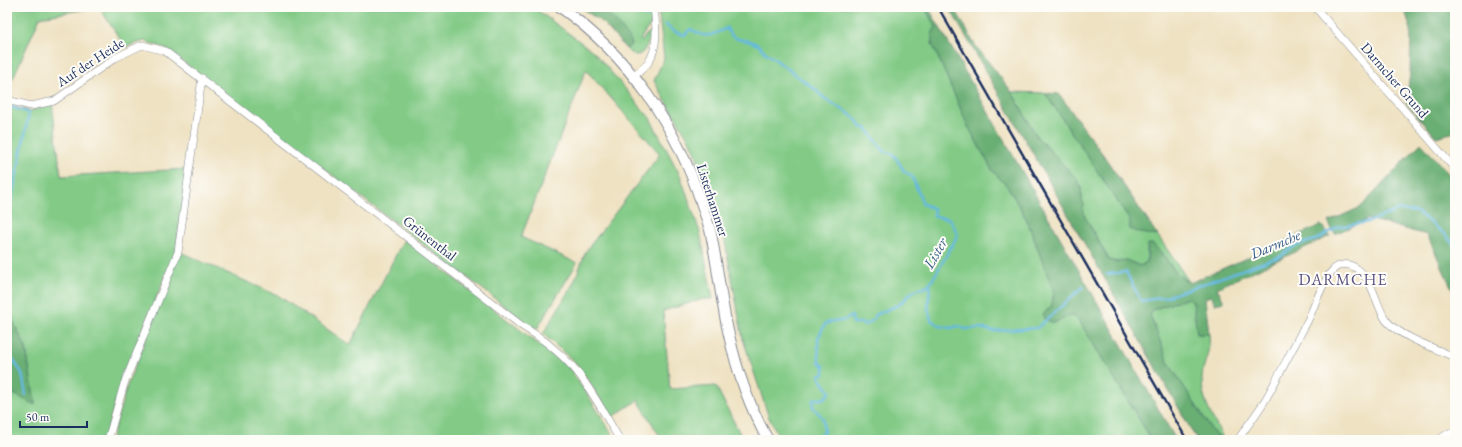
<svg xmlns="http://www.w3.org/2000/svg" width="1462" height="447" viewBox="0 0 1462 447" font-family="'EB Garamond',serif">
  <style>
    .green { fill: #82ca86; stroke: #4e7c72 }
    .forest { fill: #69ae73; stroke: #426e68 }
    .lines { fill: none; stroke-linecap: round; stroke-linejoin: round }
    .stream { stroke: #65b9e1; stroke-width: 2.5 }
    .minor-casing { stroke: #858890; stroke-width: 8 }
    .secondary-casing { stroke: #858890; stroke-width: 12 }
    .minor { stroke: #fff; stroke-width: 7 }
    .secondary { stroke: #fff; stroke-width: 10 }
    .rail { stroke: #1b2f5e; stroke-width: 2.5 }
    .labels { text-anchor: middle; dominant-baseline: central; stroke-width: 4; stroke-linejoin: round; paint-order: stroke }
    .street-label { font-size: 14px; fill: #1b2f5e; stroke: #fdfcf7 }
    .water-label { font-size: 15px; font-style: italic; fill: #315885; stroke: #fdfcf7 }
    .quarter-label { font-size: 16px; letter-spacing: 1px; fill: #595183; stroke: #fdfcf7 }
  </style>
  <rect width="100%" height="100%" fill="#fdfcf7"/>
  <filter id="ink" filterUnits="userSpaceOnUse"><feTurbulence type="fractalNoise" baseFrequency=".025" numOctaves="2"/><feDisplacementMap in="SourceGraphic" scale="8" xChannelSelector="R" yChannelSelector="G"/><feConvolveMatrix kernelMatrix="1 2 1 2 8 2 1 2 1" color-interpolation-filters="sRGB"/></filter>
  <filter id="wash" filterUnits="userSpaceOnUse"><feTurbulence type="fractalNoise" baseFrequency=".012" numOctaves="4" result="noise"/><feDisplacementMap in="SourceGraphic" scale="16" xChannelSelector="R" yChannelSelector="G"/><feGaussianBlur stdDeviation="0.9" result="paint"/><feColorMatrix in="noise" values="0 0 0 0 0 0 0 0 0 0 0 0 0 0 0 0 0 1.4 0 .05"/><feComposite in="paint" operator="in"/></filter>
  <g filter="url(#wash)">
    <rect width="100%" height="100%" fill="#efe2c2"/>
    <!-- green -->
    <g class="green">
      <polygon points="7,7 533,7 594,52 650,118 680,175 700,232 713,299 703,299 663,311 670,389 716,386 743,440 662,440 638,400 612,417 578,365 543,334 574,282 586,251 660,154 586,70 521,237 577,263 537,329 526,322 165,48 144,41 125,47 99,7 40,17 14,76 7,87"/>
      <path d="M 597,7 L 652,7 L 652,23 L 644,33 L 640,40 L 642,41 L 646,35 L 651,31 C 649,45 641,65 626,49 L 632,44 L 612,18 Z"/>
      <polygon points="658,7 924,7 936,27 932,34 932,43 968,126 992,170 1008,187 1027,220 1054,292 1052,305 1043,315 1054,323 1072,315 1078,319 1152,440 781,440 769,418 743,339 725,242 694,148 654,81 664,58"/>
      <polygon points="1012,92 1045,93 1130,220 1130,229 1141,233 1158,236 1190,283 1176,273 1161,252 1147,248 1147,262 1140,266 1126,260 1117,262 1109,260 1084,215 1081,188 1076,178 1037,137"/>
      <polygon points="52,103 61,176 187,169 176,251 121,382 104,440 7,440 7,392 10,392 35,404 26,348 7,309 7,105 30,111"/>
      <polygon points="404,239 569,368 589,397 616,440 111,440 127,386 180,252 279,296 350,345"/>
      <path d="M 1189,298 L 1193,302 L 1197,334 L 1209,334 C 1211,348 1206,357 1203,370 C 1198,397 1213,417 1224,440 L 1213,432 L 1168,362 L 1150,315 L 1154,309 Z"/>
    </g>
    <!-- forest -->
    <g class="forest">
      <path d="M 580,7 C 585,7 592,6 596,7 C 607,10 629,34 632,44 L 626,49 L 604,24 Z"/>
      <polygon points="924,7 928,7 1176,440 1152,440 1078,319 1072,315 1054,323 1044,319 1043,315 1052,305 1054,292 1027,220 1008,187 992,170 968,126 932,43 932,34 936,27"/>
      <path d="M 949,7 L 954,7 L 975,45 L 1012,92 L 1037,137 L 1076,178 L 1081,188 L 1084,215 L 1109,260 L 1117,262 L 1126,260 L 1140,266 L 1147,262 L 1148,244 L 1153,244 C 1166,257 1173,274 1190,283 L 1321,225 L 1330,236 L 1217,288 L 1224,302 L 1215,304 L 1211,296 L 1205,298 L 1209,334 L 1197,334 L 1193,302 L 1189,298 L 1154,309 L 1150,315 L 1168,362 L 1213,432 L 1223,440 L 1197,440 Z"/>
      <polygon points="1404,7 1455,7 1455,132 1436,137 1406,103 1410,73 1411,30"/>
      <polygon points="1045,93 1059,94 1104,156 1158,236 1141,233 1130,229 1130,220"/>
      <polygon points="1421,143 1455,181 1455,294 1454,293 1427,235 1368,219 1335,234 1328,222 1361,207"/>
      <polygon points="7,309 26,348 35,405 10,392 7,392"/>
    </g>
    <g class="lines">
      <!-- stream -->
      <g class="stream">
        <polyline points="632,7 639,13 647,16"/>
        <path d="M 665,24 L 673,31 L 684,35 L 691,29 C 707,40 711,35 727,28 C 732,44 747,37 758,45 C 761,47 763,50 765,52 L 816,90 C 828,106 852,109 861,127 L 866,128 L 884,151 L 894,155 L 904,171 L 912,176 L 923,204 L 934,209 L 934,216 L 950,219 L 958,235 L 930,284 L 924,288 L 917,289 L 910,294 L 900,304 L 875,315 L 873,320 L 866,325 L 861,323 L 853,323 L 852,316 L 842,321 L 833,321 L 825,324 L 818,338 L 819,362 L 824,366 L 824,374 L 819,375 L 820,378 L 830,392 C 820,404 822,396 813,400 L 813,407 L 823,418 L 824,434 L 820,435 L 820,440"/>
        <polyline points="7,105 29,113 7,222"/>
        <polyline points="1107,274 1126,272 1141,301 1166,297 1281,256 1295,246 1318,239 1338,227 1368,222 1399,210 1417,212 1446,235 1455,247"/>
        <polyline points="930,284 928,309 931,320 940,326 950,328 959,326 965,329 980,328 993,331 1037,328 1083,287"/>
        <polyline points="7,340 9,354 22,373 26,395"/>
      </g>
    </g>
  </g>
  <g filter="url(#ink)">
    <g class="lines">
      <defs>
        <g id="minor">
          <polyline points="1315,7 1455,169"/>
          <path d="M 634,76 C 639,72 644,68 648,63 C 659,47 656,25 654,7"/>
          <path d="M 7,100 L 31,106 L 54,101 L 115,58 L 142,45 L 165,51 L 522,326 C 541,337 558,351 573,367 C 590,386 606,417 620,440"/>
          <polyline points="108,440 124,384 178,252 202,78"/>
          <path d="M 1238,440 C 1246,427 1256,415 1264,402 C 1279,376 1292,349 1307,322 C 1314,308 1322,282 1332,271 C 1339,263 1348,263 1356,268 C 1374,280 1375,304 1386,320 C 1398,336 1436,349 1455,357"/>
          <polyline points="1438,440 1449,433 1455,432"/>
        </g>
        <path id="secondary" d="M 560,7 C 628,55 677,126 702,205 C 705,215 709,224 711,234 C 718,268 721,302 729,335 C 737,371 750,408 768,440"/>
      </defs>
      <!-- minor casing -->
      <use href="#minor" class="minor-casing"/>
      <!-- secondary casing -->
      <use href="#secondary" class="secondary-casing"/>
      <!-- minor -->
      <use href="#minor" class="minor"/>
      <!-- secondary -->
      <use href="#secondary" class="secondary"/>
      <!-- rail -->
      <polyline class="rail" points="938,7 1187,440"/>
    </g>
  </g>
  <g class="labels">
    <!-- street labels -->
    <g class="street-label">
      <text transform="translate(90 62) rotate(-33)">Auf der Heide</text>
      <text transform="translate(1395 80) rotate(49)">Darmcher Grund</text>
      <text transform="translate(713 200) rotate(72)">Listerhammer</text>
      <text transform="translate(430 238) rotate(38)">Grünenthal</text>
    </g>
    <!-- water labels -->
    <g class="water-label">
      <text transform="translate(1275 244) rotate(-23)">Darmche</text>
      <text transform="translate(935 253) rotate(-60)">Lister</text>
    </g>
    <!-- quarter labels -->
    <g class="quarter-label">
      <text x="1343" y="279">DARMCHE</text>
    </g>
  </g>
  <!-- margin -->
  <rect width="1462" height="447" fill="none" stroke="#fdfcf7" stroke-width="24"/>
  <!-- scale -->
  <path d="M20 421v6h67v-6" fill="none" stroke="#1b2f5e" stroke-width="2"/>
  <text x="26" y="421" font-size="12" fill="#1b2f5e" stroke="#fdfcf7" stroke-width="3" paint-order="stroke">50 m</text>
</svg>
